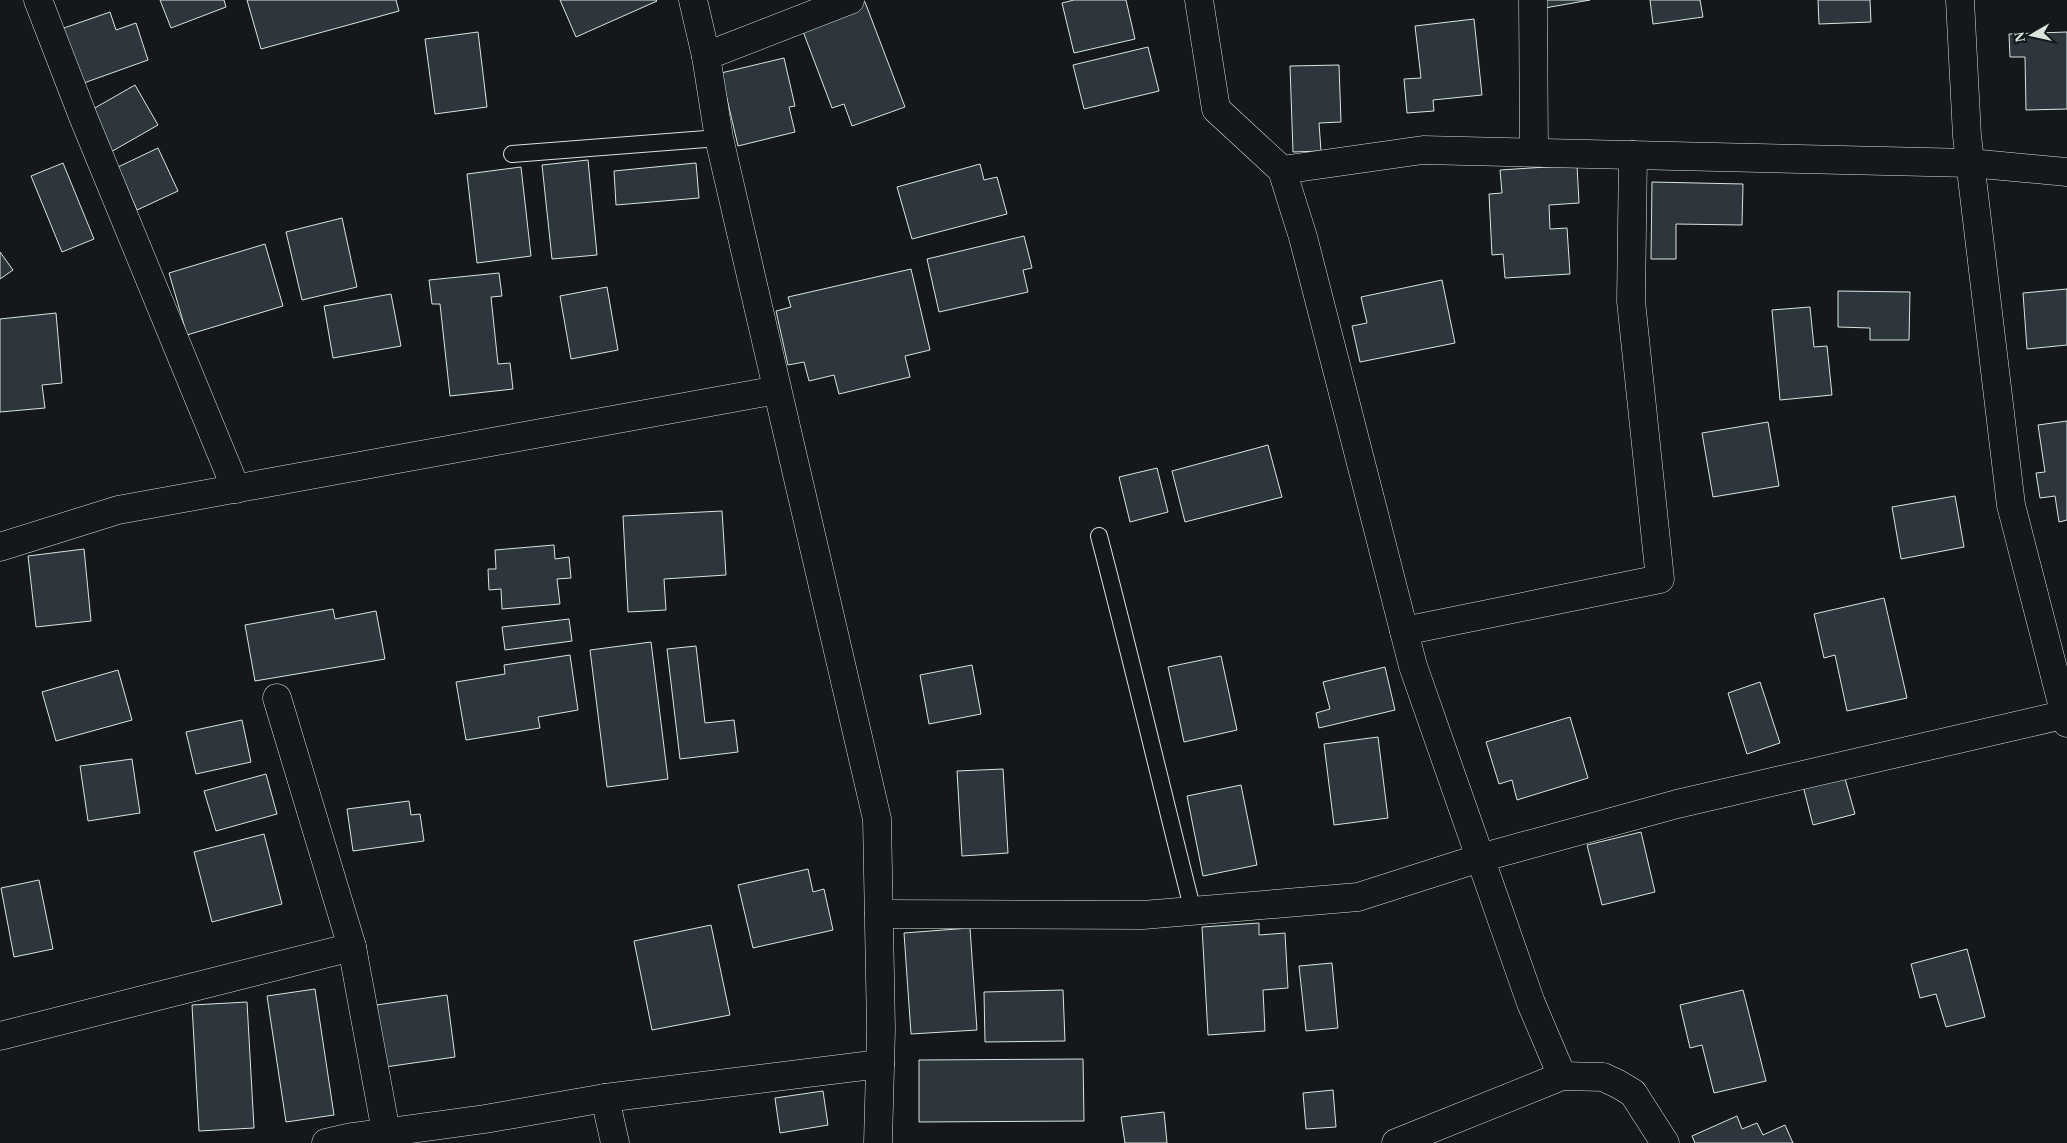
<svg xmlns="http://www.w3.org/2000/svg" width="2067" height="1143" viewBox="0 0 2067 1143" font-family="'Times New Roman',serif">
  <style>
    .building { fill: #2c363c; stroke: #d8e6dc }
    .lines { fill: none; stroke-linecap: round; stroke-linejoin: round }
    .lane-casing { stroke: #d8e6dc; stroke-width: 18 }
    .street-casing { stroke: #d8e6dc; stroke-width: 29 }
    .lane { stroke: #14181c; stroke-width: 16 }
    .street { stroke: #14181c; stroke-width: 28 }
  </style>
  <rect width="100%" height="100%" fill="#14181c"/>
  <!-- building -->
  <g class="building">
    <polygon points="160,0 224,0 226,7 171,28"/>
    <polygon points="247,0 396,0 399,11 261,49"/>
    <polygon points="560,0 656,0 657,1 576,37"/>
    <polygon points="1074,0 1126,0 1135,39 1074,53 1062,3"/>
    <polygon points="1544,0 1590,0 1545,8"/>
    <polygon points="1650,0 1700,0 1703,17 1653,24"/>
    <polygon points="1818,0 1870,0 1871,22 1819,24"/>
    <polygon points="865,2 905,107 852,126 844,104 832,108 801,26"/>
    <polygon points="110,12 116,30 136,23 148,60 81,84 61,29"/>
    <polygon points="1474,19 1482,95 1433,100 1434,111 1407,113 1404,79 1421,78 1415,26"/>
    <polygon points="478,32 487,107 435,114 425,39"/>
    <polygon points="2067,32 2067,109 2026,110 2025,57 2010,57 2009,34"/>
    <polygon points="1148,47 1159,91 1084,109 1073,65"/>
    <polygon points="784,58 795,106 789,107 795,132 738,146 721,73"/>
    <polygon points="1339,65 1341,122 1319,123 1321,151 1293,152 1290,66"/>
    <polygon points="135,85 158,125 109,153 86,113"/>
    <polygon points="158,148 178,191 137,210 118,167"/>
    <polygon points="588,160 597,255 552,259 542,165"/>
    <polygon points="63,163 94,239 62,252 31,176"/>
    <polygon points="696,163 699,198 616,205 614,171"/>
    <polygon points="980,164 984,180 997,177 1007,214 912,239 897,187"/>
    <polygon points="1577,165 1579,203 1549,205 1550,229 1567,228 1570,274 1505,278 1503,254 1492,255 1489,194 1502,193 1500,170"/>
    <polygon points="521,167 531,256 477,263 467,174"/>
    <polygon points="1652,182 1743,184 1742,225 1676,224 1676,259 1651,259"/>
    <polygon points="342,218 357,287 302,300 286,232"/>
    <polygon points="1024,236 1032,268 1023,270 1028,292 939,312 927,259"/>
    <polygon points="265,244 283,306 187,335 169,273"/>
    <polygon points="0,252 13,270 0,279"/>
    <polygon points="911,269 930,350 905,356 910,377 839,394 834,375 809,381 804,362 788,365 776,311 791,307 788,297"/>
    <polygon points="499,273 502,296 491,297 498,364 510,363 513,389 450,396 440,304 432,304 429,280"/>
    <polygon points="1442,280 1455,343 1360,362 1352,326 1367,323 1361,297"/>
    <polygon points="607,287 618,350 571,359 560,296"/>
    <polygon points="2067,289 2067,345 2027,349 2023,293"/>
    <polygon points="1838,291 1910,292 1909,340 1870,340 1870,328 1838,327"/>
    <polygon points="391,294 401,346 333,358 324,306"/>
    <polygon points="1810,307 1814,347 1827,346 1832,395 1780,400 1772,310"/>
    <polygon points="56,313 62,383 42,385 45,408 0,412 0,319"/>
    <polygon points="2067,421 2067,520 2059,522 2055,496 2040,498 2036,473 2045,472 2038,425"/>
    <polygon points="1768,422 1779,486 1713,497 1702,433"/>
    <polygon points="1268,445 1282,497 1185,522 1172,471"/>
    <polygon points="1157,468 1168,512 1130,522 1119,477"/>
    <polygon points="1955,496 1964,547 1901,559 1892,507"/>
    <polygon points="722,511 726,575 664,579 666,610 628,612 623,516"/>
    <polygon points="554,545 555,559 569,557 571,578 557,579 560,604 502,609 501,589 489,590 488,569 496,569 495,550"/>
    <polygon points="84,549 91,621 36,627 28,556"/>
    <polygon points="1884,598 1907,698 1847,711 1835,655 1824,658 1814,614"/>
    <polygon points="333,609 335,619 376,611 385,659 255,681 245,625"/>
    <polygon points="569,619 572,641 505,650 502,627"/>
    <polygon points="651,642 668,779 607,787 590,650"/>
    <polygon points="696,646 705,723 734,720 738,752 680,759 667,649"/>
    <polygon points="570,655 578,710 538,717 540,728 466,740 456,682 505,674 504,665"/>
    <polygon points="1221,656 1237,730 1184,742 1168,667"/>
    <polygon points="972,665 981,714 929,724 920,675"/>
    <polygon points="1385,667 1395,710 1319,728 1316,713 1330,709 1323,682"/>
    <polygon points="118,670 132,720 56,741 42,692"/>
    <polygon points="1760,682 1780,743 1747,754 1728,693"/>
    <polygon points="1570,717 1588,778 1517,800 1512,780 1499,784 1486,742"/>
    <polygon points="242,720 251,762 196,774 186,732"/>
    <polygon points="1378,737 1388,818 1334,825 1324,744"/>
    <polygon points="132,759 140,813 88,821 80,766"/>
    <polygon points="1003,769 1008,853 962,856 957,771"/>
    <polygon points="266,774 277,814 216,831 204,791"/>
    <polygon points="1844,775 1855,814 1813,825 1803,786"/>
    <polygon points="1241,785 1257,865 1203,876 1187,796"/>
    <polygon points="409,801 411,815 420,814 424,841 353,851 347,809"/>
    <polygon points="1641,832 1655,892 1602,905 1587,845"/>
    <polygon points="264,834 282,904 212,922 194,852"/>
    <polygon points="808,869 813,892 824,889 833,930 753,948 738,885"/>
    <polygon points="39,880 53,949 14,957 1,888"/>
    <polygon points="1259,923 1259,935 1285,933 1288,988 1263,990 1265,1031 1208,1035 1202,927"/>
    <polygon points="711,925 730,1015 652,1030 634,941"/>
    <polygon points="970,928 977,1030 911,1034 904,933"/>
    <polygon points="1967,949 1985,1017 1946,1027 1936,994 1920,998 1911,964"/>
    <polygon points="1332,963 1338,1028 1306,1031 1299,966"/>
    <polygon points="315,989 334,1115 286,1122 267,996"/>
    <polygon points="1063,990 1065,1041 985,1042 984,992"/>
    <polygon points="1743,990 1766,1081 1714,1093 1702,1045 1690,1048 1680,1005"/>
    <polygon points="447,995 455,1057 385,1067 376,1005"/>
    <polygon points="247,1002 254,1128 199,1131 192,1005"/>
    <polygon points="1083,1059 1084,1121 919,1122 919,1060"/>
    <polygon points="1333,1090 1336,1127 1306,1129 1303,1093"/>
    <polygon points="823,1091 828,1125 780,1133 775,1098"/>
    <polygon points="1164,1112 1167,1143 1125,1143 1121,1117"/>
    <polygon points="1737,1116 1742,1129 1757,1123 1763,1135 1785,1125 1793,1143 1695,1143 1692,1136"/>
  </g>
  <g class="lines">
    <defs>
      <g id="lane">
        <polyline points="512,154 719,138"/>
        <path d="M 1099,536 C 1132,661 1161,786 1193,911"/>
      </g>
      <g id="street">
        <polyline points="38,0 84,119 236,489"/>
        <polyline points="693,0 706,56 719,138 877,819 881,1029 878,1143"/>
        <polyline points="1199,0 1216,109 1282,170 1303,237 1413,666 1531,1003 1562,1076"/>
        <polyline points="1533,0 1534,152"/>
        <polyline points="1960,0 1967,136 2011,505 2067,723"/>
        <polyline points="706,56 850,0"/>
        <polyline points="1282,170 1423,150 1970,163 2067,172"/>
        <polyline points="0,547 118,510 777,390"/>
        <polyline points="1404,631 1660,579 1631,301 1633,155"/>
        <polyline points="277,698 352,947 386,1132"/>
        <polyline points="879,914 1143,915 1358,897 1480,858 1677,804 2067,714"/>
        <polyline points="0,1036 352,947"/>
        <polyline points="605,1098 615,1143"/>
        <polyline points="326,1143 352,1137 485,1119 605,1098 880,1064"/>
        <polyline points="1396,1143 1562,1076 1603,1077 1618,1084 1633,1093 1665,1143"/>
      </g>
    </defs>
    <!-- lane casing -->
    <use href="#lane" class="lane-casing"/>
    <!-- street casing -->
    <use href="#street" class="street-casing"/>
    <!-- lane -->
    <use href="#lane" class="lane"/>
    <!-- street -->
    <use href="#street" class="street"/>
  </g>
  <!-- north arrow -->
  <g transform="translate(2032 35) rotate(261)" stroke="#14181c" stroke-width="4" paint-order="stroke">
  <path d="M0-4L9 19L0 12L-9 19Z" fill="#d8e6dc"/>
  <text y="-8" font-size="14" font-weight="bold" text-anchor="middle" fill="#d8e6dc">N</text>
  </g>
</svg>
